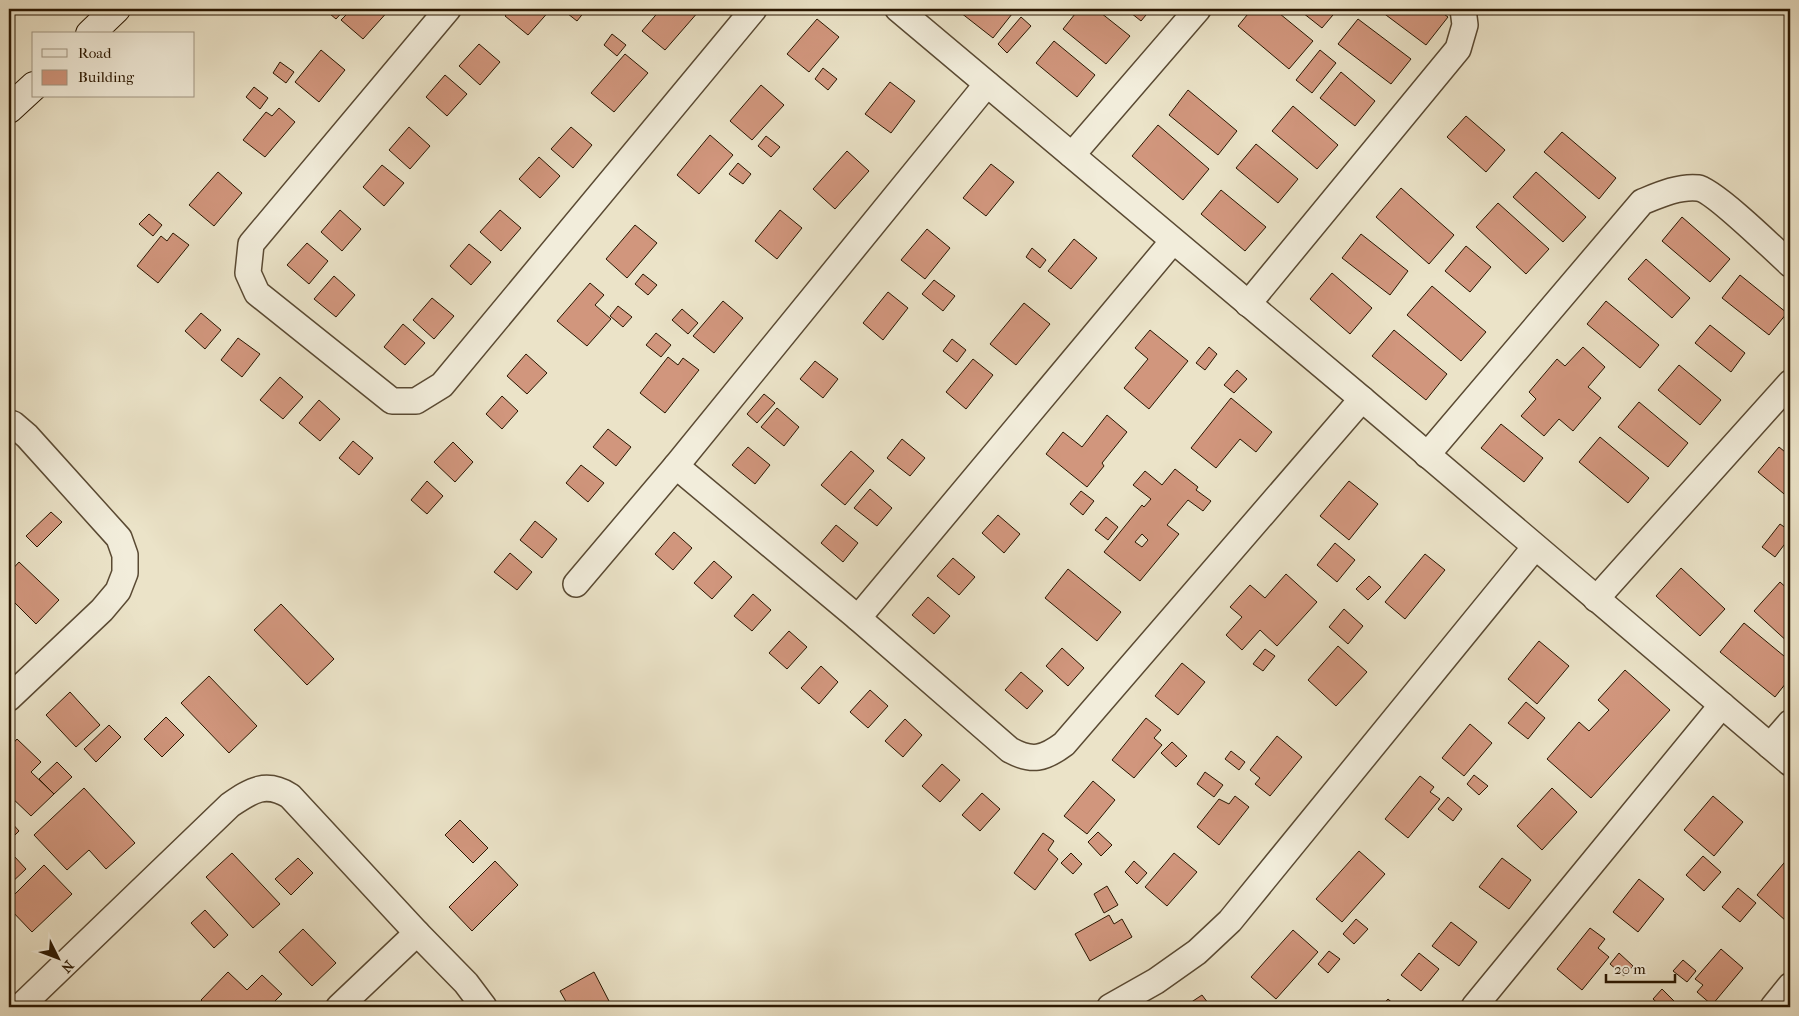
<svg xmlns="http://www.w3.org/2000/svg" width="1799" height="1016" viewBox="0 0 1799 1016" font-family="'IM FELL French Canon',serif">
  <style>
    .building { fill: #d1967d; stroke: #2a1701; fill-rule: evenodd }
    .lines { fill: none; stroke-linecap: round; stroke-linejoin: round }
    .street-casing { stroke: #5a4a33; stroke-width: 28 }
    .secondary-casing { stroke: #2a1701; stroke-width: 30 }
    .street { stroke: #f2eddb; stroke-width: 25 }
    .secondary { stroke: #f2eddb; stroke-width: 28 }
  </style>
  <rect width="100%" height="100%" fill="#ebe3c8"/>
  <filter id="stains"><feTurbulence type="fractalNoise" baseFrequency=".004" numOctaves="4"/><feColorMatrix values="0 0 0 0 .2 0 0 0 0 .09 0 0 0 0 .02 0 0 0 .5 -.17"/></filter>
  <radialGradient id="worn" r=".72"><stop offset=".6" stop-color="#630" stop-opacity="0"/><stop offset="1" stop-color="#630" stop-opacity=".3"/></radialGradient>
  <!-- building -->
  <g class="building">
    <polygon points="324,9 345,9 336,19"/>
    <polygon points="352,9 390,9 363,39 341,20"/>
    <polygon points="511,9 551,9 528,35 505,16"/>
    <polygon points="564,9 583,9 585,11 577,21 563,10"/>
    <polygon points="661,9 697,9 699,11 665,50 642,31"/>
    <polygon points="956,9 1005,9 1012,14 993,38"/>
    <polygon points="1079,9 1096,9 1130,36 1106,64 1063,29"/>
    <polygon points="1126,9 1151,9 1141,21"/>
    <polygon points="1252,9 1274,9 1313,41 1289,69 1238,26"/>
    <polygon points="1298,9 1338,9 1322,28"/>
    <polygon points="1385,9 1437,9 1448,17 1426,45 1382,12"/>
    <polygon points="1021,17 1031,26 1007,53 998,44"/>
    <polygon points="817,19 839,37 809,72 787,54"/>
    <polygon points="1358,19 1411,59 1391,84 1338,44"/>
    <polygon points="612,34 626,45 617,56 604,45"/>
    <polygon points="1054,41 1095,75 1077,97 1036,63"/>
    <polygon points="479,44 500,62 480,85 459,66"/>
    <polygon points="321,50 345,70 319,102 295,82"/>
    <polygon points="1320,50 1336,63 1312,93 1296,80"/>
    <polygon points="625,54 648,73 614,112 591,93"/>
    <polygon points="280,62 294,72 286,83 273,73"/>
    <polygon points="823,68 837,79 828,90 815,79"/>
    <polygon points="1341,72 1375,101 1355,126 1320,98"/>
    <polygon points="445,75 467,94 447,116 426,97"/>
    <polygon points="890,82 915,101 891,133 865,114"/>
    <polygon points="761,85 784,105 752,140 730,121"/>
    <polygon points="254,87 268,98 260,109 246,97"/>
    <polygon points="1188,90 1237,131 1218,155 1169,115"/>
    <polygon points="1293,106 1338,145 1317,169 1272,131"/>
    <polygon points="279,108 295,122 265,157 243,140 266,112 272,116"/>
    <polygon points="1466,116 1505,150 1486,172 1447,137"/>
    <polygon points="1158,125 1209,169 1183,200 1132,156"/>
    <polygon points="409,127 430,146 410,169 389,150"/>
    <polygon points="571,127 592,145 573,168 551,149"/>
    <polygon points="1562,132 1616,178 1599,199 1544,152"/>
    <polygon points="710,135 733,155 699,194 677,175"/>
    <polygon points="766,136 780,147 771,157 758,146"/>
    <polygon points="1256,144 1298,179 1278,203 1236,168"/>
    <polygon points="847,151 869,171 835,209 813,189"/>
    <polygon points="539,157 560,176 540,198 519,179"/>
    <polygon points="738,163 751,174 743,184 729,174"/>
    <polygon points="991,164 1014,182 986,216 963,198"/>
    <polygon points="382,165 404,183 384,206 363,187"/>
    <polygon points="218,172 242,193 214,226 189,205"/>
    <polygon points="1536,172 1586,217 1563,242 1513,197"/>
    <polygon points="1401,188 1454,235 1429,264 1376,217"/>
    <polygon points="1221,190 1266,227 1245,251 1201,214"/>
    <polygon points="1498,203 1549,249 1526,274 1476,227"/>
    <polygon points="340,210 361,229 342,251 321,232"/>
    <polygon points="500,210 521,228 501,251 480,232"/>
    <polygon points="780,210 802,228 777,259 755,241"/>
    <polygon points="149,214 162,225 153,236 139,224"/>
    <polygon points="1682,217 1730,259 1710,282 1662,241"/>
    <polygon points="635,225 657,243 627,278 606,259"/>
    <polygon points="927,229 950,248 925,279 901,260"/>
    <polygon points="173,233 189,245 158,283 137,266 161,236 167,241"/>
    <polygon points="1361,234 1408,271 1390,295 1342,258"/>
    <polygon points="1074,239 1097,258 1071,289 1048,271"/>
    <polygon points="307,243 328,261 309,284 287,265"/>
    <polygon points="469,244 491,262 471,285 450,266"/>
    <polygon points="1466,246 1491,267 1470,292 1445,271"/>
    <polygon points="1032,248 1046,260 1040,268 1026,257"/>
    <polygon points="1646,259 1690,298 1672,318 1628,279"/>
    <polygon points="1332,273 1372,308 1350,334 1310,299"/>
    <polygon points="643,274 657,285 648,295 635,284"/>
    <polygon points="1740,275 1787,313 1769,335 1722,298"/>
    <polygon points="334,276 355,295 336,317 314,299"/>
    <polygon points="934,280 955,296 943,311 922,294"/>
    <polygon points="590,283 604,295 595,305 611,319 587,346 557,321"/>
    <polygon points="1432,286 1486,332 1461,361 1407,315"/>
    <polygon points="888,292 908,308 883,340 863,323"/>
    <polygon points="432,298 454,316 434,339 413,320"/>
    <polygon points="723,301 743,318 714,353 693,336"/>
    <polygon points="1606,301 1659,345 1640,368 1587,324"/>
    <polygon points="1024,303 1050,324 1016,365 990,344"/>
    <polygon points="618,306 632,317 623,327 610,316"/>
    <polygon points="682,309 698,323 688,334 672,320"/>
    <polygon points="201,313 221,330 205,349 185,331"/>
    <polygon points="403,324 425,343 405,365 384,347"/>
    <polygon points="1710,325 1745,353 1731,372 1695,343"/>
    <polygon points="1150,330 1188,361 1149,409 1124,388 1148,359 1135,348"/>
    <polygon points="1394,330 1447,374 1426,400 1372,356"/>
    <polygon points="656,333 671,345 661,357 646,345"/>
    <polygon points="238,338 260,354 242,377 221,360"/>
    <polygon points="952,339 966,350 957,362 943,351"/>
    <polygon points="1209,347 1217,354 1205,370 1196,363"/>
    <polygon points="1583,347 1605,367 1588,387 1601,398 1573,431 1559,419 1544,436 1521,416 1536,399 1529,392 1557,359 1565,366"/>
    <polygon points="526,354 547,373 527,394 507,376"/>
    <polygon points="668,357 678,365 683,358 699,370 665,413 640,393"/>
    <polygon points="973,359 993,375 966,409 946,392"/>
    <polygon points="815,361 838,379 823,398 800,379"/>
    <polygon points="1679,365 1721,400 1700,425 1658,390"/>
    <polygon points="1237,370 1247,379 1234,393 1224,385"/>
    <polygon points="280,377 303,397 283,419 260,400"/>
    <polygon points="764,394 775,403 757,423 747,414"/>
    <polygon points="502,396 518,411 502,429 486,414"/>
    <polygon points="1231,398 1272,432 1256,452 1240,439 1216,468 1191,448"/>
    <polygon points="319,400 340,419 320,441 299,423"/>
    <polygon points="1639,402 1688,443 1668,467 1618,427"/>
    <polygon points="777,408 799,427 784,446 761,427"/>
    <polygon points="1107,415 1127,432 1102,463 1104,466 1087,487 1046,454 1063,432 1082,447"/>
    <polygon points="1501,424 1543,458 1524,482 1481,448"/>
    <polygon points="608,429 631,447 616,466 593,447"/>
    <polygon points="1600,437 1649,478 1628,503 1579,462"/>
    <polygon points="902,439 925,458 910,476 887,458"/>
    <polygon points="353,441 373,458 359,475 339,458"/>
    <polygon points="453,442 473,462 455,482 434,462"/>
    <polygon points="748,447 770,465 755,484 732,465"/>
    <polygon points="1779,447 1790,456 1790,499 1758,472"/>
    <polygon points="851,451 874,471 845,505 821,485"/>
    <polygon points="581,465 604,483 588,502 566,483"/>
    <path d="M 1175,469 L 1198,487 L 1196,490 L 1211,501 L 1203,511 L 1188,500 L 1167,525 L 1179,534 L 1140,581 L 1104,552 L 1142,505 L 1144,507 L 1151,499 L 1133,485 L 1145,471 L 1162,485 ZM 1142,534 L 1148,540 L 1142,547 L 1135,542 Z"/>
    <polygon points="427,481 443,496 427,514 411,500"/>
    <polygon points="1349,481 1378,504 1349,540 1320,516"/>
    <polygon points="870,489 892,508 877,526 854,508"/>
    <polygon points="1081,491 1094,501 1083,515 1070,504"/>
    <polygon points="51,512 62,522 37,547 26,536"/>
    <polygon points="998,515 1020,534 1004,553 982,533"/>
    <polygon points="1106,517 1118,527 1108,540 1095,530"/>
    <polygon points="535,521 557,539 542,558 520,540"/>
    <polygon points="1780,524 1790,531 1790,537 1775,557 1762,547"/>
    <polygon points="836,525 858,543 843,562 821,543"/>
    <polygon points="674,532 692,548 673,570 655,554"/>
    <polygon points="1335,543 1355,560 1337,582 1317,565"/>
    <polygon points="510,553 532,572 517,590 494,572"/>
    <polygon points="1425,554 1445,570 1405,619 1385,602"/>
    <polygon points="953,558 975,577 959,595 937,576"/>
    <polygon points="714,561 732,577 712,599 694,583"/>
    <polygon points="19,562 59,600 36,624 9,597 9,573"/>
    <polygon points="1681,568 1725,609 1700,636 1656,596"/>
    <polygon points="1068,569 1121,612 1097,641 1045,598"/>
    <polygon points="1286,574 1317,602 1277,646 1260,630 1242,650 1226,635 1242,617 1230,607 1250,585 1265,598"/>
    <polygon points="1369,576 1381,587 1368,600 1356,589"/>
    <polygon points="1780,582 1790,591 1790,644 1754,611"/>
    <polygon points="753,594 771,610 752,631 734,616"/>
    <polygon points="928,597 950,616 934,634 912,615"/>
    <polygon points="281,604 334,659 307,685 254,630"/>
    <polygon points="1344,609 1363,626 1348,644 1329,627"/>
    <polygon points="1744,623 1790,661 1790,678 1775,697 1720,652"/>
    <polygon points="789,631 807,647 787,669 769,653"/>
    <polygon points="1539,641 1569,666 1537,704 1508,679"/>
    <polygon points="1338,646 1367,672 1336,706 1308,680"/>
    <polygon points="1062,648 1084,668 1068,686 1046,666"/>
    <polygon points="1265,649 1275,656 1263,671 1253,664"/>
    <polygon points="1182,663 1205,682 1178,715 1155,696"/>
    <polygon points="821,666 838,682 819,704 801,688"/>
    <polygon points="1625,670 1670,710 1591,798 1547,759 1579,722 1589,731 1609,710 1598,700"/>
    <polygon points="1021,672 1043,691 1027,709 1005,690"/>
    <polygon points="209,676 257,726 229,753 181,703"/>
    <polygon points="870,690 888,706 868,728 850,712"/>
    <polygon points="70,692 100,725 76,747 46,715"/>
    <polygon points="1526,702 1545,718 1528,739 1508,723"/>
    <polygon points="166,717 184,735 162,757 144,739"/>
    <polygon points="1146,718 1161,730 1154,738 1162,745 1134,778 1112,760"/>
    <polygon points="905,719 922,735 903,757 885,741"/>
    <polygon points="1470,724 1492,743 1464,776 1442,758"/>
    <polygon points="109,725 121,737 96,762 84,749"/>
    <polygon points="1277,736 1302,757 1270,796 1255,784 1260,778 1250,770"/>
    <polygon points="17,739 41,762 31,772 54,794 31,816 9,795 9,748"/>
    <polygon points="1172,742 1187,756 1176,767 1161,753"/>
    <polygon points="1231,751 1245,762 1239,770 1225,759"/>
    <polygon points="57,762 72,777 54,794 39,779"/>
    <polygon points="942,764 960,780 940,802 922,786"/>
    <polygon points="1205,772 1223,785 1214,797 1197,784"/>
    <polygon points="1474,775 1488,786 1479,795 1467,784"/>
    <polygon points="1420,776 1434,787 1430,792 1440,799 1408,838 1385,819"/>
    <polygon points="1093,781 1115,800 1087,834 1064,816"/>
    <polygon points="84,788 135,843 106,869 89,850 67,870 34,835"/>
    <polygon points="1552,788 1577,812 1542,850 1517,826"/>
    <polygon points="982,793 1000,809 980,831 962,815"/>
    <polygon points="1235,796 1249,807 1219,845 1197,827 1219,799 1229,804"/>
    <polygon points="1713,796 1743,822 1714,856 1684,830"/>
    <polygon points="1448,797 1462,809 1453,821 1438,809"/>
    <polygon points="460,820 488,848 473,863 445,835"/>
    <polygon points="10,821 19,831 9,841 9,823"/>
    <polygon points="1098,832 1112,845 1101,856 1088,842"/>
    <polygon points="1043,833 1054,841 1048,850 1058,859 1035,890 1014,873"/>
    <polygon points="1359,851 1385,874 1342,922 1316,899"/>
    <polygon points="232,853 280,904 253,928 206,877"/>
    <polygon points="1071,853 1082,864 1073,874 1061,863"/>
    <polygon points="1174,853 1197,872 1167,906 1145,887"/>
    <polygon points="14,856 26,869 9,885 9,861"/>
    <polygon points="1703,856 1721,872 1704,891 1686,875"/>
    <polygon points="1789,857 1790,858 1790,916 1786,921 1757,895"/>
    <polygon points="298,858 313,873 291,895 275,879"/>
    <polygon points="1502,858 1531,880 1509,909 1479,887"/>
    <polygon points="495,861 518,885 472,931 449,907"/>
    <polygon points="1134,861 1147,873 1137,884 1125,872"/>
    <polygon points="44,865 72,894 32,932 9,908 9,900"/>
    <polygon points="1639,879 1664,899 1638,932 1613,912"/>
    <polygon points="1107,886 1118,905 1104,913 1094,894"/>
    <polygon points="1738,888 1756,903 1740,922 1722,907"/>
    <polygon points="205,910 228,935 214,948 191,923"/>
    <polygon points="1109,915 1114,924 1122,919 1132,937 1090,961 1075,934"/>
    <polygon points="1356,919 1368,929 1354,944 1343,934"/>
    <polygon points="1451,922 1477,942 1459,966 1432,946"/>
    <polygon points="1590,928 1605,939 1598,948 1609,957 1582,990 1557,969"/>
    <polygon points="303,929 336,963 312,986 279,952"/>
    <polygon points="1293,930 1318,952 1276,999 1251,977"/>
    <polygon points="1721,949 1743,968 1712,1005 1697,992 1703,985 1695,979"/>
    <polygon points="1329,951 1340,959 1328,973 1318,964"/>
    <polygon points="1419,953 1439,969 1421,991 1401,975"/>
    <polygon points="1619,953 1633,966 1624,976 1610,964"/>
    <polygon points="1683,960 1696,971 1687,982 1673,971"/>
    <polygon points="228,972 247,990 262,975 282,994 269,1007 208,1007 201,1000"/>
    <polygon points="594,972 610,1003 602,1007 569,1007 560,991"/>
    <polygon points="1662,989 1674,1001 1668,1007 1662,1007 1653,999"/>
    <polygon points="1202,995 1211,1007 1193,1007 1190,1003"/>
    <polygon points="1388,999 1397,1007 1381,1007"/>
  </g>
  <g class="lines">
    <defs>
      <g id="street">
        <polyline points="448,9 251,244 248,273 257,293 392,401 416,401 442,385 754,9"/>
        <polyline points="898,9 1362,399 1790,763"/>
        <polyline points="1072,155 1198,9"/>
        <polyline points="1248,304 1458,49 1465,25 1463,9"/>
        <polyline points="9,423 13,424 27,436 119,538 125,555 125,573 118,591 102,610 9,698"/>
        <path d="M 1427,455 L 1642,202 C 1659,195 1679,186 1698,188 C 1713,190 1775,250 1790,264"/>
        <path d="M 676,466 L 858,618 L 1010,750 C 1032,762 1044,759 1064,744 L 1362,399"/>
        <polyline points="576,584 676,466 987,84"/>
        <polyline points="1596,599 1790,383"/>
        <polyline points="858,618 1173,241"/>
        <polyline points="1770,746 1790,723"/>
        <path d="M 20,1007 L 230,805 C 252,790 266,781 290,796 L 417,933 L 466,983 L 484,1007"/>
        <polyline points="339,1007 417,933"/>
        <polyline points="1110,1007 1156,981 1197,952 1230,921 1535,547"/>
        <polyline points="1474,1007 1722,705"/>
        <polyline points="1773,1007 1790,986"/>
      </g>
      <g id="secondary">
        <polyline points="90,34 116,9"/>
        <polyline points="9,109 34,86"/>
      </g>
    </defs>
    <!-- street casing -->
    <use href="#street" class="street-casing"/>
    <!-- secondary casing -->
    <use href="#secondary" class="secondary-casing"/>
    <!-- street -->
    <use href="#street" class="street"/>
    <!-- secondary -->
    <use href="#secondary" class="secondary"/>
  </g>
  <!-- margin -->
  <rect width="1799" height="1016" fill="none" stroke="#ebe3c8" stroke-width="30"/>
  <rect x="10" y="10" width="1779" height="996" fill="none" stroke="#2a1701" stroke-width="2.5"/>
  <rect x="15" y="15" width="1769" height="986" fill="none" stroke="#2a1701"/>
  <!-- legend -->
  <rect x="32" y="32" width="162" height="65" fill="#f2eddb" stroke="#a29784"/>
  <rect x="42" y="49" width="25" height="8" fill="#f2eddb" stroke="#a29784"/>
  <text x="78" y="58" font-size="15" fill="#2a1701">Road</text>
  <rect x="42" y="70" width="25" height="15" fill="#d1967d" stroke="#a29784"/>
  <text x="78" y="82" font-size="15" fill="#2a1701">Building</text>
  <!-- north arrow -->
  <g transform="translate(58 958) rotate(132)" stroke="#f2eddb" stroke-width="4" paint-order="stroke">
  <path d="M0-4L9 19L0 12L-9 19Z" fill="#2a1701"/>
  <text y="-8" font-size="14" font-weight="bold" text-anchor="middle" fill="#2a1701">N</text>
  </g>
  <!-- scale -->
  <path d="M1606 974v8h69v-8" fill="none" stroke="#2a1701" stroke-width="2.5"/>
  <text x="1614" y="974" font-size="15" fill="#2a1701" stroke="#f2eddb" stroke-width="4" paint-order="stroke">20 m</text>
  <rect width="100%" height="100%" filter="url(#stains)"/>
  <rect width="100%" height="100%" fill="url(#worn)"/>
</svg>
